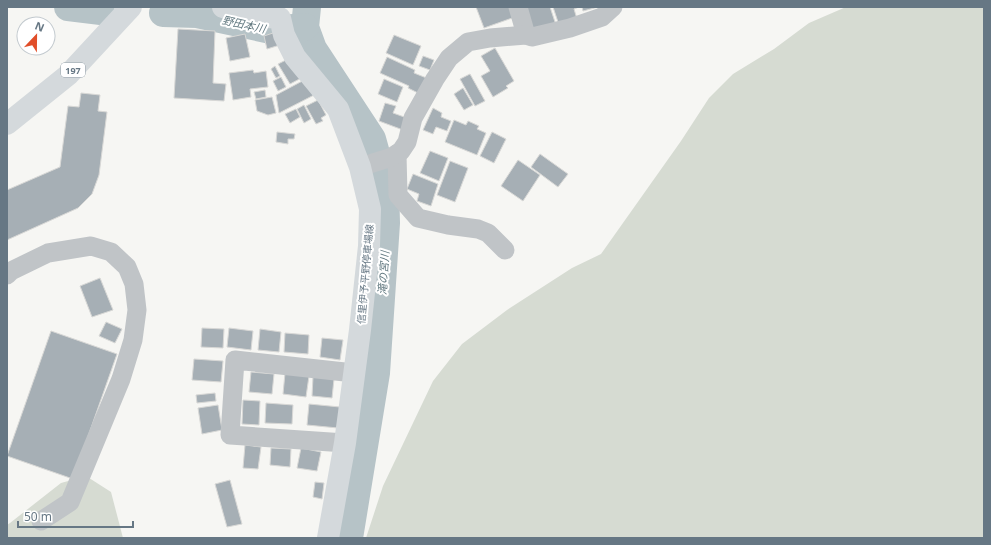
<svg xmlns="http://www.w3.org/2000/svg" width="991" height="545" viewBox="0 0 991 545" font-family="'Noto Sans','Noto Sans JP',sans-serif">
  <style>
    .green { fill: #d6dbd2 }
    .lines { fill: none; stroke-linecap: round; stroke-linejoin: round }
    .river { stroke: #b6c3c7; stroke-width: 28 }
    .building { fill: #a6afb5; stroke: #d8d8d6 }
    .minor { stroke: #c0c4c7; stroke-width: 19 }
    .major { stroke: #d4d9dc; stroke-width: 22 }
    .highway { stroke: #d4d9dc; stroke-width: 22 }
    .labels { text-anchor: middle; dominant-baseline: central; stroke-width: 4; stroke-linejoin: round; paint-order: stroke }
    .shield { fill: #fff; stroke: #94a0a9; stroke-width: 1 }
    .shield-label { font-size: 9px; font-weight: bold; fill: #667784 }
    .street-label { font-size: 10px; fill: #667784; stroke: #fff }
    .water-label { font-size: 11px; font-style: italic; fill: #627980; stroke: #fff }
  </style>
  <rect width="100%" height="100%" fill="#f6f6f3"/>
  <!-- green -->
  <g class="green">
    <polygon points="846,7 984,7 984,538 366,538 383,486 433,381 462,344 507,310 572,268 601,254 681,141 709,98 733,74 774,49 809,23"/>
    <polygon points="86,476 111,492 123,538 7,538 7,525 10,523 61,483"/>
  </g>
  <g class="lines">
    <!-- river -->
    <g class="river">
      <polyline points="68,7 101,11"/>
      <polyline points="307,7 305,27 313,49 372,139 385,186 386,223 376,373 349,538"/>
      <polyline points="163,13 197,14 271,30 305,27"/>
    </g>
  </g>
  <!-- building -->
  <g class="building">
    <polygon points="476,7 511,7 515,17 484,28"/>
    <polygon points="527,7 550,7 556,25 530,30"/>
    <polygon points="553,7 579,7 574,9 577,19 559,25"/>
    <polygon points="582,7 598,7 583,11"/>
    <polygon points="178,29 215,31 213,83 226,84 224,101 174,98"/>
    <polygon points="279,31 283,44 267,49 264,36"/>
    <polygon points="245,34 250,57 230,61 226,38"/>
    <polygon points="394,35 421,46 413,65 386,53"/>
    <polygon points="495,48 514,81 506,86 508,88 493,97 481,76 490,71 481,56"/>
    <polygon points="294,56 305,76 290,84 278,64"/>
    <polygon points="423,56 434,60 430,70 419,66"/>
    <polygon points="387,57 415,70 414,73 429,79 420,94 408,88 409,86 380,73"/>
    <polygon points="275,66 280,76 276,78 271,69"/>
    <polygon points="253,70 254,73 266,71 268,87 250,89 251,97 233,100 229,73"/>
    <polygon points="470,74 485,101 475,106 460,79"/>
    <polygon points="281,77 286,87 278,91 273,81"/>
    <polygon points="308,78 316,94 279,113 276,95"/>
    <polygon points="384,79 403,87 397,102 378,94"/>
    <polygon points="463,88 473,105 464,110 454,94"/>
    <polygon points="265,90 266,97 256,99 254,92"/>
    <polygon points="81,93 100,95 98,111 107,112 99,175 92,194 78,208 7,240 7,190 60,167 68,106 79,107"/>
    <polygon points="272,97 276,113 268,115 257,111 255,100"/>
    <polygon points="318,100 326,115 321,118 323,121 316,124 306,106"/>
    <polygon points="385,103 396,106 393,113 407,118 403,130 379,121"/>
    <polygon points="304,105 311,119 304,123 297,109"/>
    <polygon points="433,108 442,113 441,117 451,121 447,131 436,127 433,134 423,130"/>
    <polygon points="296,109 300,117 290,123 285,114"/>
    <polygon points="454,120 466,125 468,121 479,126 477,129 486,133 477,155 445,142"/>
    <polygon points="277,132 295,134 294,139 288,139 288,144 276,142"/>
    <polygon points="492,132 506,139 494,163 480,156"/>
    <polygon points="430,151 448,158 439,181 420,173"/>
    <polygon points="540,154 568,174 558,187 531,167"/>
    <polygon points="518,160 540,175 523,201 501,186"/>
    <polygon points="450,161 468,168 455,202 437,195"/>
    <polygon points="413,174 438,184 431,206 417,201 419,194 407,189"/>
    <polygon points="100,278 113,310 92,317 80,286"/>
    <polygon points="106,322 122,329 115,343 99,336"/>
    <polygon points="202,328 224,329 223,348 201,347"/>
    <polygon points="229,328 253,331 251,350 227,347"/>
    <polygon points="260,329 281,332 279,352 258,350"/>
    <polygon points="51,331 117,354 73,479 7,456"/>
    <polygon points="285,333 309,335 308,354 284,352"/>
    <polygon points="322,338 343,340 340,360 320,357"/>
    <polygon points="194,359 223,361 221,382 192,380"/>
    <polygon points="251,372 274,374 272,394 249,392"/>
    <polygon points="285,373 309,376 306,397 283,394"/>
    <polygon points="313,377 334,379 332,398 312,396"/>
    <polygon points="215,393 216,401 197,403 196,395"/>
    <polygon points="243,400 260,401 259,425 242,424"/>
    <polygon points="266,403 293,405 292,424 265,423"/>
    <polygon points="309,404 340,407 338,428 307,425"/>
    <polygon points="218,405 222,430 202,434 198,408"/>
    <polygon points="245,445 261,447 258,469 243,468"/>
    <polygon points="271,448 291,449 290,467 270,465"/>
    <polygon points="301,448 321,452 317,471 297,468"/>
    <polygon points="230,480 242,524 227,527 215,484"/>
    <polygon points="315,482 324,483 322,499 313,497"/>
  </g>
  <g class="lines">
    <!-- minor -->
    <g class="minor">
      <polyline points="518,7 526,35"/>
      <polyline points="397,154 398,195 418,218 448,225 478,229 488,233 505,250"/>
      <polyline points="360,167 392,157 401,151 407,142 413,118 435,79 449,58 468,42 490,38 526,35 532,37 570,28 602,17 613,7"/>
      <polyline points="7,275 11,271 48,253 91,246 111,252 127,267 134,284 137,310 133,340 121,379 70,502 41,521"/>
      <polyline points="345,443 230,435 235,360 354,373"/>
    </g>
    <!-- major -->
    <polyline class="major" points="223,7 253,16 280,18 284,35 295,57 338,109 360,167 370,209 369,246 360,330 345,443 328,538"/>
    <!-- highway -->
    <polyline class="highway" points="7,124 68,75 131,7"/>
  </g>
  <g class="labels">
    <!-- shield labels -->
    <rect class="shield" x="61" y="63" width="24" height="14" rx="3"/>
    <g class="shield-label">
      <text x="73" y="70">197</text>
    </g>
    <!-- street labels -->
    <g class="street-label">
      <text transform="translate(365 274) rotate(-85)">信里伊予平野停車場線</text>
    </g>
    <!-- water labels -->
    <g class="water-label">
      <text transform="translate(244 24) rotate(12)">野田本川</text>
      <text transform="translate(383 273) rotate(-86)">滝の宮川</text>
    </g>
  </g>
  <!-- border -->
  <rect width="991" height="545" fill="none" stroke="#667784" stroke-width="16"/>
  <!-- north arrow -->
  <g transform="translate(36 36) rotate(22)"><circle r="19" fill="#ffffff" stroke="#c2c9ce"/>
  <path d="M0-3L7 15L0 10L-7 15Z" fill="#e14e29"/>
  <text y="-6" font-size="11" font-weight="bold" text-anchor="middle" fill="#667784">N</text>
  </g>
  <!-- scale -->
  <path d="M18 521v6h115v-6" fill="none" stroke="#667784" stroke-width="2"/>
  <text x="24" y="521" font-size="12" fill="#667784" stroke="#ffffff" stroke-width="3" paint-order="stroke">50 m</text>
</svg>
